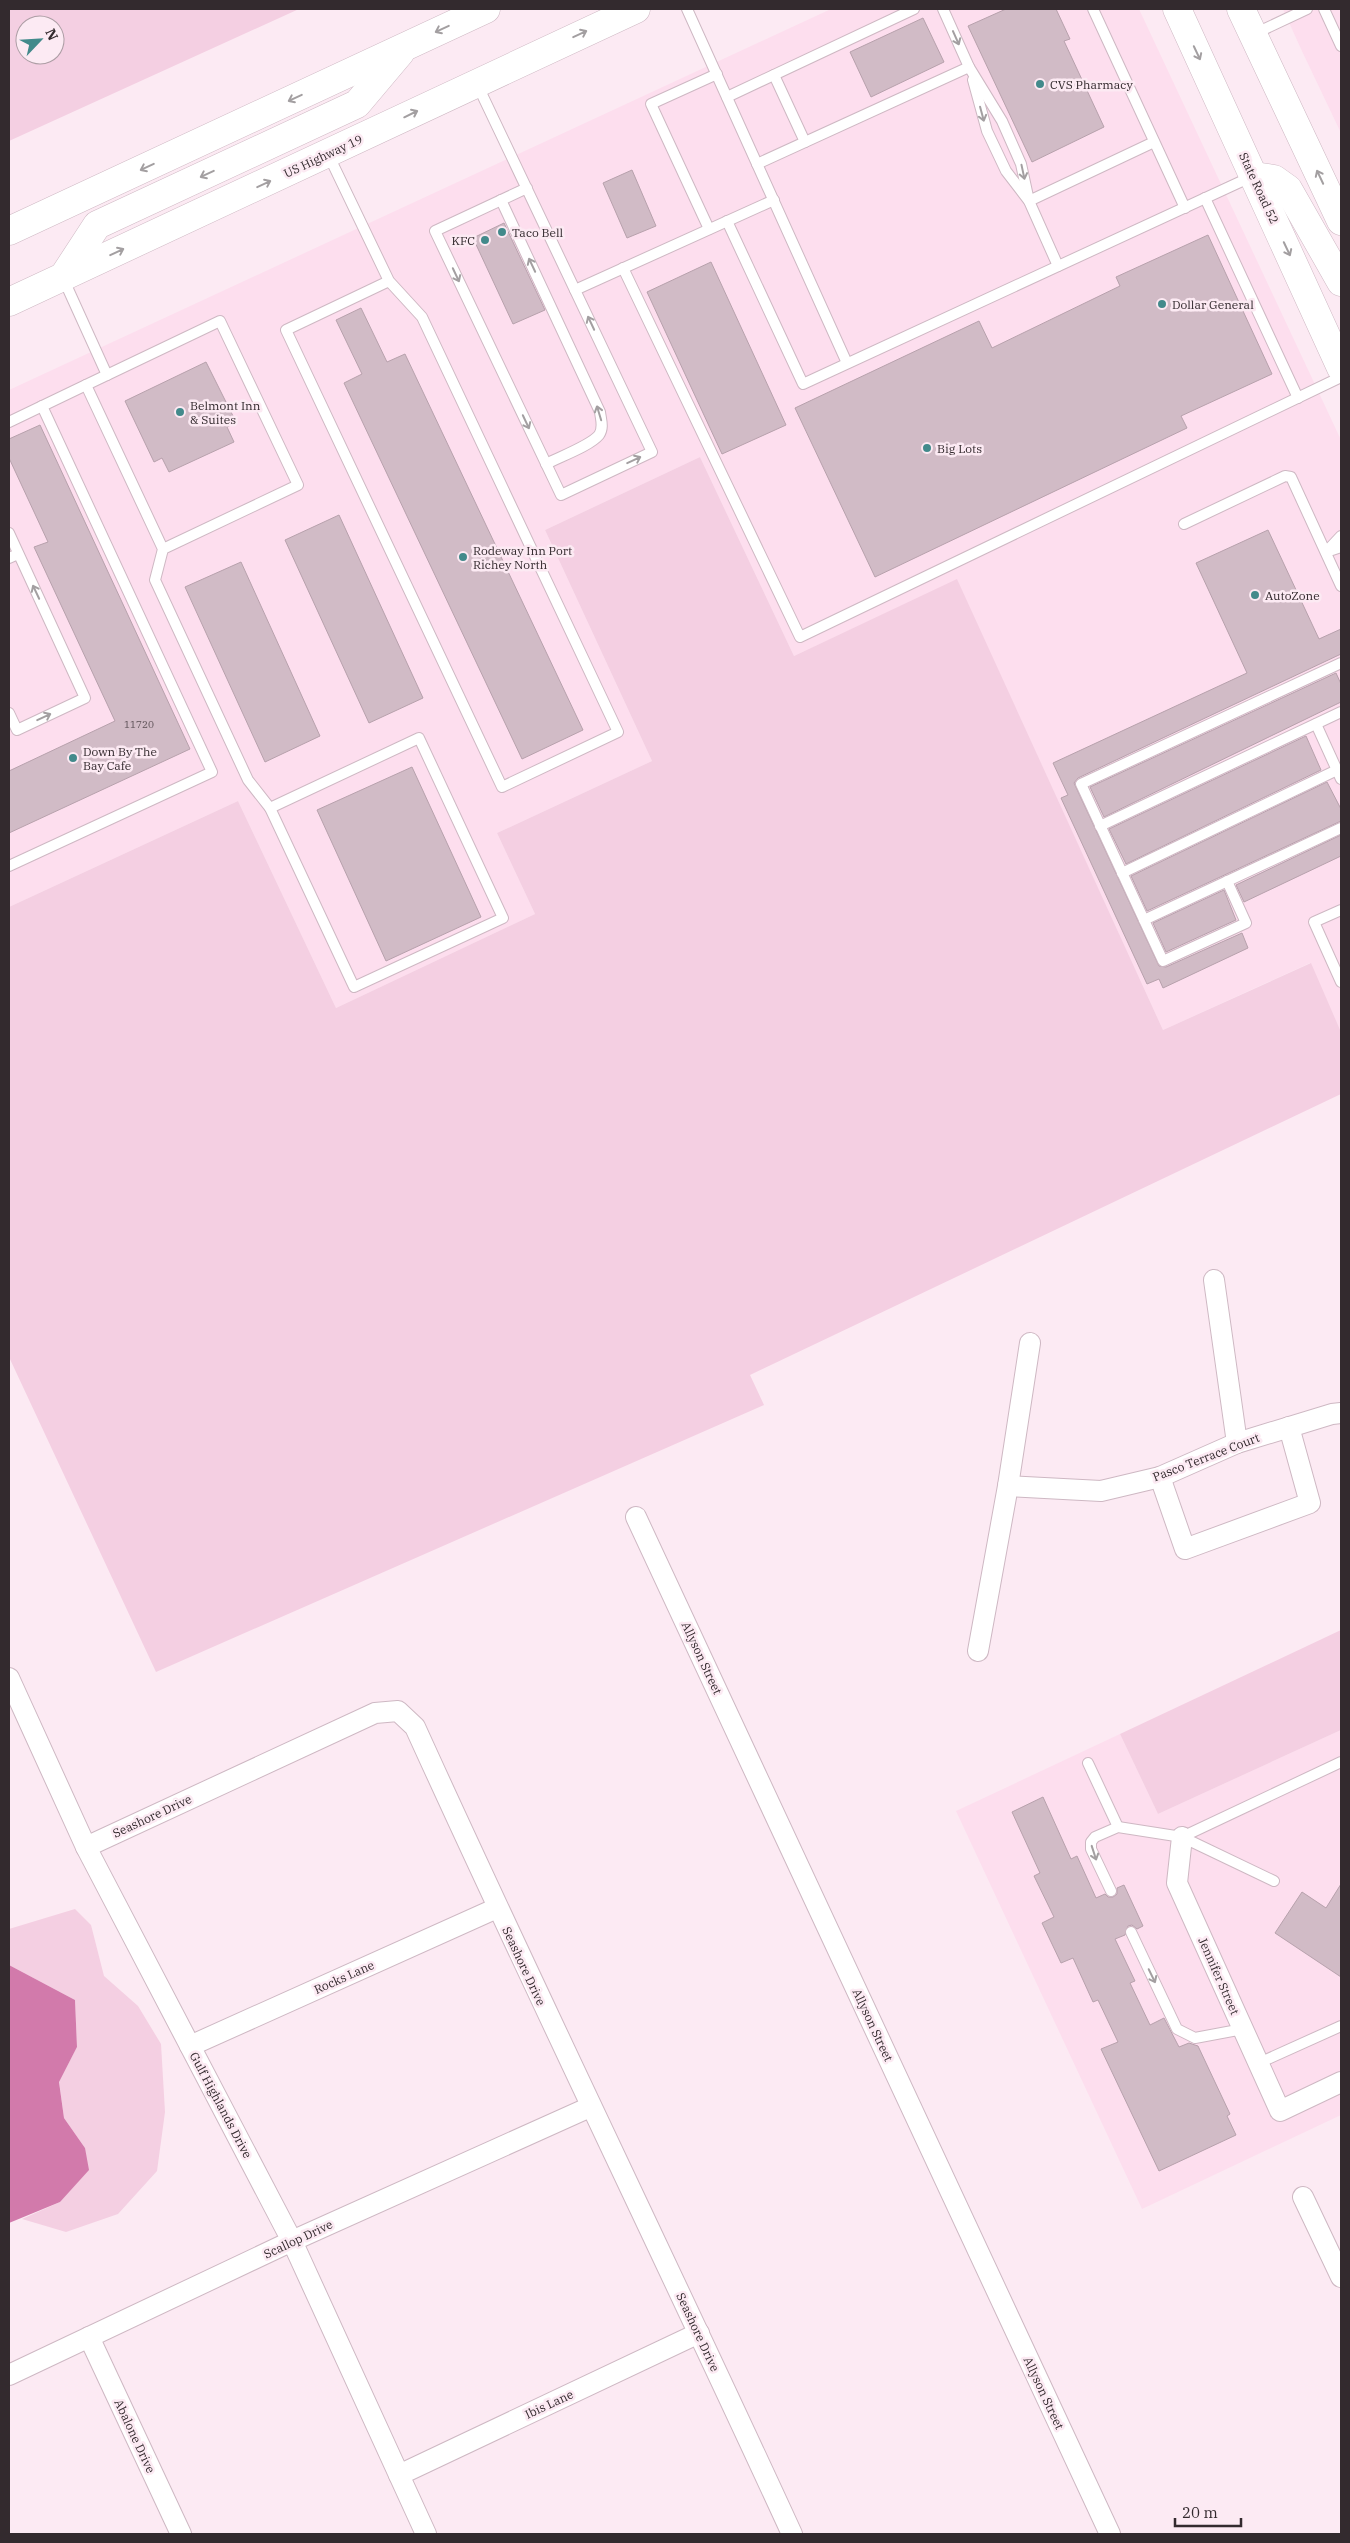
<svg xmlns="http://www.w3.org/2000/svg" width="1350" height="2543" viewBox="0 0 1350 2543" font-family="'IBM Plex Serif',serif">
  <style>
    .built { fill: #fddeee }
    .green { fill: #f4cfe2; fill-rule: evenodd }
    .water { fill: #d27aab }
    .building { fill: #d1bbc6; stroke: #b7a1ac }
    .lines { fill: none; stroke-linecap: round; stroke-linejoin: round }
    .lane-casing { stroke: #ceb8c3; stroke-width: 12 }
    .street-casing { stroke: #ceb8c3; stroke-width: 22 }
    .primary-casing { stroke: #ceb8c3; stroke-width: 29 }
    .highway-casing { stroke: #ceb8c3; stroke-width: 29 }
    .lane { stroke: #fff; stroke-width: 10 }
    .street { stroke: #fff; stroke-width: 20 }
    .primary { stroke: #fff; stroke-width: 28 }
    .highway { stroke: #fff; stroke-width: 28 }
    .oneway { stroke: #a39fa1 }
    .poi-dot { fill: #428a8b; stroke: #fceaf3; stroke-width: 2 }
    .labels { text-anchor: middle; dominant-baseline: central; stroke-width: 5; stroke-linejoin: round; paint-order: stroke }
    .number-label { font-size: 10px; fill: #5a4e54 }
    .poi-label { font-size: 12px; fill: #332a2e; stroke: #fceaf3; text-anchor: start }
    .street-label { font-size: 12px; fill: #332a2e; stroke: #fceaf3 }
  </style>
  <rect width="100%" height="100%" fill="#fceaf3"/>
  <!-- built -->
  <g class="built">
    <polygon points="831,9 1139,9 1341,440 1341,1032 1310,963 1163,1030 957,580 794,656 700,457 545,530 652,761 497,833 535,914 336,1008 238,801 9,907 9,390"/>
    <polygon points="1283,9 1341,9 1341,133 1301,49"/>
    <polygon points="1341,1730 1341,2115 1142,2209 956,1811 1120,1734 1158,1814"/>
  </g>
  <!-- green -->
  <g class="green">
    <path d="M 9,9 L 299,9 L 9,141 ZM 25,25 L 55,25 L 55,55 L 25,55 Z"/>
    <polygon points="700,457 794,656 957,579 1163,1030 1311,963 1341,1032 1341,1094 750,1375 764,1405 156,1672 9,1357 9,907 238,801 336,1008 535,914 497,833 652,761 545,530"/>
    <polygon points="1341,1630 1341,1730 1158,1814 1120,1734"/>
    <polygon points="75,1909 91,1925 104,1976 138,2006 161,2044 165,2112 157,2171 118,2214 66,2232 22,2219 60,2202 85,2148 64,2118 59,2081 77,2047 75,2000 9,1965 9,1929"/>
  </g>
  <!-- water -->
  <polygon class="water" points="9,1965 75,2000 77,2047 59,2082 64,2118 85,2148 89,2170 60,2202 9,2223"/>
  <!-- building -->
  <g class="building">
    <polygon points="1006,9 1056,9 1070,39 1064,41 1104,127 1032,162 968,26"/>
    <polygon points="923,18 944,62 871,97 850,52"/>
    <polygon points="632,170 656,226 627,238 603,183"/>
    <polygon points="504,223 545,310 513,324 473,238"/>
    <polygon points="1208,235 1272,374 1181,416 1187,428 875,577 795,408 979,321 992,348 1120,286 1116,277"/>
    <polygon points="711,262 786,425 722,454 647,292"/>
    <polygon points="361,308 387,362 405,354 583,730 522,759 344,383 362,374 336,320"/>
    <polygon points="206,362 236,422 227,427 234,442 169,472 162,458 154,462 125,401"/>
    <polygon points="40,425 190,749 9,833 9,771 115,721 34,547 48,542 9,458 9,439"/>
    <polygon points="339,515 423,698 369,723 285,540"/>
    <polygon points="1268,530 1319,639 1341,629 1341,654 1078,778 1074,783 1159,966 1166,967 1242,933 1248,948 1163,988 1159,979 1147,984 1061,798 1068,795 1053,763 1247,673 1196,563"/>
    <polygon points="241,562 320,736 265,762 185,587"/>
    <polygon points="1336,673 1341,684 1341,702 1104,817 1090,787"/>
    <polygon points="1306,736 1321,770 1126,864 1109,829"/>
    <polygon points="412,767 481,917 386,961 317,810"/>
    <polygon points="1327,782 1341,809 1341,821 1147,911 1131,876"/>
    <polygon points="1341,835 1341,856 1244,902 1236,885"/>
    <polygon points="1224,890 1236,920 1166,952 1153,923"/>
    <polygon points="1043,1797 1071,1859 1077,1856 1096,1898 1105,1894 1108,1897 1113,1897 1117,1894 1117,1888 1124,1885 1143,1926 1137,1929 1132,1925 1128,1926 1125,1935 1115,1939 1135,1981 1130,1983 1150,2025 1164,2018 1179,2047 1189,2043 1198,2046 1230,2114 1227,2116 1236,2135 1159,2171 1101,2049 1118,2042 1098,2000 1093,2002 1073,1958 1061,1963 1042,1923 1054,1917 1034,1876 1040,1873 1012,1812"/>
    <polygon points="1341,1884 1341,1977 1275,1933 1302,1892 1326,1908"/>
  </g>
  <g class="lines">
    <defs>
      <g id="lane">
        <polyline points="687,9 847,363"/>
        <polyline points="943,9 969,67 1002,121 1021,164 1029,201 1154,142"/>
        <polyline points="1093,9 1185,208"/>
        <polyline points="1324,9 1341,46"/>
        <polyline points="1254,34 1307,9"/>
        <polyline points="774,75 805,142"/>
        <polyline points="973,80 987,131 1006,171 1029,201 1058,266"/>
        <polyline points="477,84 652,452 561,495 435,231 527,188"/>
        <polyline points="727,97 914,9"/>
        <polyline points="328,154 389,281 422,317 618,732 502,787 286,330 389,281"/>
        <polyline points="757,164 969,67"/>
        <polyline points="1205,198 1298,398"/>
        <path d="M 501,200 L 600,412 C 601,420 604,428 599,435 C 590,446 559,457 546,464"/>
        <polyline points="727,221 803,384 1253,176"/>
        <polyline points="709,229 651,104 717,74"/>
        <polyline points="623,268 800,637 1341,377"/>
        <polyline points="63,278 107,375"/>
        <polyline points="575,290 774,200"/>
        <polyline points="9,422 86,385"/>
        <polyline points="1184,524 1285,476 1291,477 1341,586"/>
        <polyline points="9,533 85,698 17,730 9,713"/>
        <polyline points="1341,536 1326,552 1341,547"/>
        <polyline points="163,549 298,485 220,321 86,385 163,549 155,580 248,780 270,808"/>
        <polyline points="9,558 18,554"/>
        <polyline points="1316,724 1341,779"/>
        <polygon points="419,738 503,918 354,987 270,808"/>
        <polyline points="1100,826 1341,712"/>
        <polyline points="9,866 212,772 42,406"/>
        <polyline points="1122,873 1337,770"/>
        <polyline points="1227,881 1246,923 1163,961 1081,784 1341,663"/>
        <polyline points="1341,910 1314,922 1341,982"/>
        <polyline points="1144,920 1341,828"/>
        <polyline points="1088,1763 1118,1827"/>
        <polyline points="1182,1837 1341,1762"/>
        <polyline points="1111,1891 1091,1849 1091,1842 1095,1837 1118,1827 1182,1837 1274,1881"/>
        <polyline points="1131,1932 1177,2029 1195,2038 1243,2029"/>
        <polyline points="1259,2063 1341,2026"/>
      </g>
      <g id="street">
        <polyline points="1214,1280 1237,1443"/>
        <polyline points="1160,1477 1185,1549 1310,1503 1289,1427"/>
        <polyline points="1008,1486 1101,1491 1160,1477 1237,1443 1332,1414 1341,1413"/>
        <polyline points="636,1517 1110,2534"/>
        <polyline points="978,1651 1008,1486 1030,1343"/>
        <polyline points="9,1678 86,1847 292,2241 426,2534"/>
        <polyline points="1182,1837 1177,1883 1280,2111 1341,2082"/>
        <path d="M 86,1847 L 375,1713 L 398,1711 L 415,1727 C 538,1998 668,2264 792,2534"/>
        <polyline points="190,2046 497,1908"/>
        <polyline points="1303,2197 1341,2277"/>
        <polyline points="89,2337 181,2534"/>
        <polyline points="9,2375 292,2241 590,2107"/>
        <polyline points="399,2475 699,2333"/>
      </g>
      <g id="primary">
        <polyline points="1177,9 1341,368"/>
        <polyline points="1241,9 1341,221"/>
        <polyline points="1254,176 1274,179 1288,189 1341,282"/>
      </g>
      <g id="highway">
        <polyline points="9,231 486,9"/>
        <polyline points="63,277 97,225 357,104 400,53"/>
        <polyline points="9,302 636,9"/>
      </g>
    </defs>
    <!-- lane casing -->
    <use href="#lane" class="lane-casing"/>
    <!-- street casing -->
    <use href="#street" class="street-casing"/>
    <!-- primary casing -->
    <use href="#primary" class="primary-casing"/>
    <!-- highway casing -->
    <use href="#highway" class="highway-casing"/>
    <!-- lane -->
    <use href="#lane" class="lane"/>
    <!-- street -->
    <use href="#street" class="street"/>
    <!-- primary -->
    <use href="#primary" class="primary"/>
    <!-- highway -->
    <use href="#highway" class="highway"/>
  </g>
  <!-- one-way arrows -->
  <defs><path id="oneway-shaft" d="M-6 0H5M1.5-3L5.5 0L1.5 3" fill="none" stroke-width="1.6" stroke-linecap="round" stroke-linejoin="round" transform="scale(1.25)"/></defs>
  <g class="oneway">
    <use href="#oneway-shaft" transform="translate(442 29) rotate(155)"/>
    <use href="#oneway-shaft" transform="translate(580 34) rotate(-25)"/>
    <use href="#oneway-shaft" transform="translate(956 38) rotate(66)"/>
    <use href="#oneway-shaft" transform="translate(1197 53) rotate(65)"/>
    <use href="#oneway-shaft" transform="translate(295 98) rotate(155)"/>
    <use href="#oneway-shaft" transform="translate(411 114) rotate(-26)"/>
    <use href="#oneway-shaft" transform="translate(982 114) rotate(75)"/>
    <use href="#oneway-shaft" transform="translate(147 167) rotate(155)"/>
    <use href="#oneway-shaft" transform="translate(1023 172) rotate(78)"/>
    <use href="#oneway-shaft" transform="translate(207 174) rotate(155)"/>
    <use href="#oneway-shaft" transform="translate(1320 177) rotate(-115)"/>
    <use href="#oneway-shaft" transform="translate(264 184) rotate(-25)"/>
    <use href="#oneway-shaft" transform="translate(1287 249) rotate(65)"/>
    <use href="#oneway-shaft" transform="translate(117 252) rotate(-25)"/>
    <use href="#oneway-shaft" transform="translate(532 265) rotate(-115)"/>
    <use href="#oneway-shaft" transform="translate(456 275) rotate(65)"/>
    <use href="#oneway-shaft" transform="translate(591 323) rotate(-115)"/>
    <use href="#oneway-shaft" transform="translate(599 413) rotate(-107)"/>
    <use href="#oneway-shaft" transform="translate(526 422) rotate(65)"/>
    <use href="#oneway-shaft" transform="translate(634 460) rotate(-25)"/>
    <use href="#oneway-shaft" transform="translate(36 592) rotate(-115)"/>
    <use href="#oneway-shaft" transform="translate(44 717) rotate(-25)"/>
    <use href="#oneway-shaft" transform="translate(1094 1853) rotate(72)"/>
    <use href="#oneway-shaft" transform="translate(1152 1976) rotate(64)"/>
  </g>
  <!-- markers -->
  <g class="poi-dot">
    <circle cx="1040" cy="84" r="5"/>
    <circle cx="502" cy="232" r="5"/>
    <circle cx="485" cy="240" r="5"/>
    <circle cx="1162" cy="304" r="5"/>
    <circle cx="180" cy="412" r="5"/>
    <circle cx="927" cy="448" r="5"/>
    <circle cx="463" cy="557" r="5"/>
    <circle cx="1255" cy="595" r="5"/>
    <circle cx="73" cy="758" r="5"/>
  </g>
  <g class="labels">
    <!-- number labels -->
    <g class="number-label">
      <text x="139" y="724">11720</text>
    </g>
    <!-- poi labels -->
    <g class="poi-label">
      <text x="1050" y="84">CVS Pharmacy</text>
      <text x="512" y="232">Taco Bell</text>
      <text x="475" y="240" text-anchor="end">KFC</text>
      <text x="1172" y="304">Dollar General</text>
      <text x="190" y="405">Belmont Inn<tspan x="190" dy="14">&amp; Suites</tspan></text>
      <text x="937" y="448">Big Lots</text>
      <text x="473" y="550">Rodeway Inn Port<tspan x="473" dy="14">Richey North</tspan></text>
      <text x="1265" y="595">AutoZone</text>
      <text x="83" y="751">Down By The<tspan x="83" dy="14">Bay Cafe</tspan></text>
    </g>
    <!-- street labels -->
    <g class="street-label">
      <text transform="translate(323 156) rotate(-25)">US Highway 19</text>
      <text transform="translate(1259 188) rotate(65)">State Road 52</text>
      <text transform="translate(1206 1457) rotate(-21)">Pasco Terrace Court</text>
      <text transform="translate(702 1658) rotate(65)">Allyson Street</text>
      <text transform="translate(152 1816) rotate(-25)">Seashore Drive</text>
      <text transform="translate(524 1966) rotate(65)">Seashore Drive</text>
      <text transform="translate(1219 1976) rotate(66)">Jennifer Street</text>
      <text transform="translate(344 1977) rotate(-24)">Rocks Lane</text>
      <text transform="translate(873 2025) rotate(65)">Allyson Street</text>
      <text transform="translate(221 2105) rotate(62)">Gulf Highlands Drive</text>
      <text transform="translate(298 2239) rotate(-25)">Scallop Drive</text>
      <text transform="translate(698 2332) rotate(65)">Seashore Drive</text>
      <text transform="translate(1044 2393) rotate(65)">Allyson Street</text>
      <text transform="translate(549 2404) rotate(-25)">Ibis Lane</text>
      <text transform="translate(135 2436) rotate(65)">Abalone Drive</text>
    </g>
  </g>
  <!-- border -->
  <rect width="1350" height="2543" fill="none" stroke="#332a2e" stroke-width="20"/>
  <!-- north arrow -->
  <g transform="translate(40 40) rotate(65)"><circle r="24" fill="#fceaf3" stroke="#ac9da4"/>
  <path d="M0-4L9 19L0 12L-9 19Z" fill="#428a8b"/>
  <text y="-8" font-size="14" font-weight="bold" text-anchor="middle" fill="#332a2e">N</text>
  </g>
  <!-- scale -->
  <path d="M1175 2518v8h66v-8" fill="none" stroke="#332a2e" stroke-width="2.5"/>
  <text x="1182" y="2518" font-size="15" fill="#332a2e" stroke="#fceaf3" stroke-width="4" paint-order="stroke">20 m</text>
</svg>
